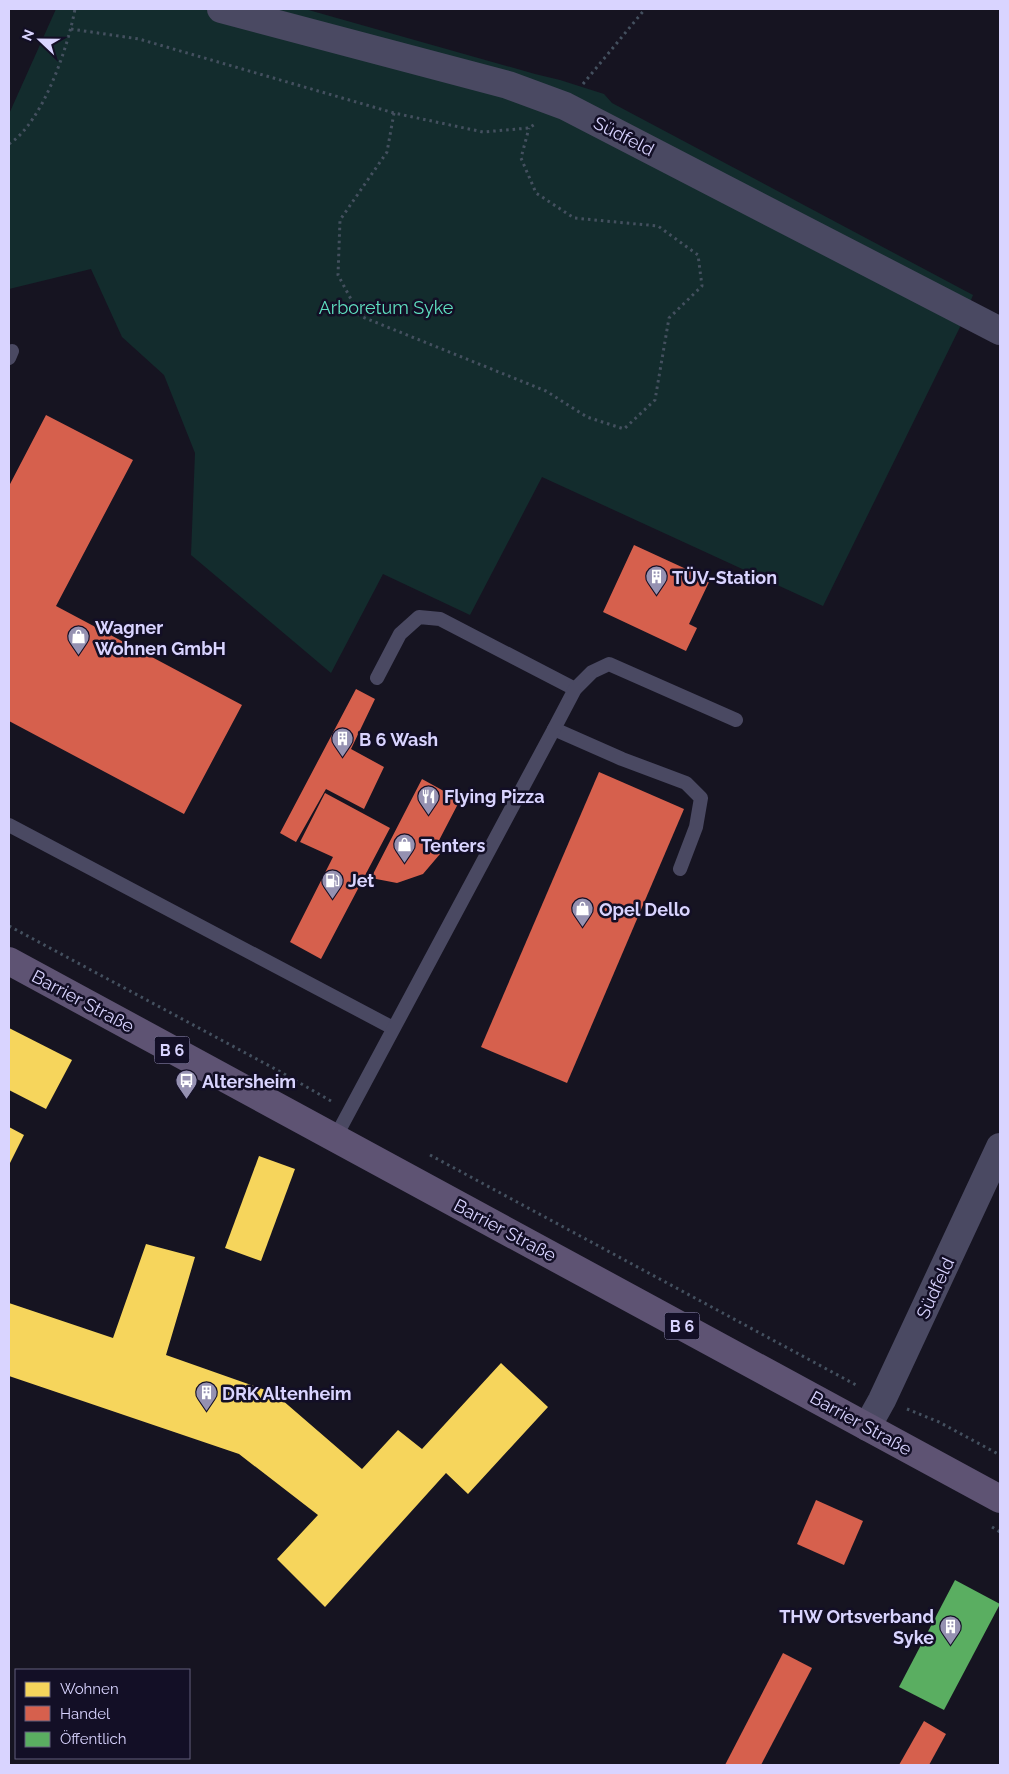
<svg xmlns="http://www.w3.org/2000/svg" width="1009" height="1774" viewBox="0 0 1009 1774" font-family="Raleway,sans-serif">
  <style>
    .green { fill: #132c2d }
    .homes { fill: #f6d55c }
    .shops { fill: #d6604d }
    .public { fill: #5aae61 }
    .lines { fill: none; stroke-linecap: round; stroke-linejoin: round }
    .path { stroke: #44505f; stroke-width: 3; stroke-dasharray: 2.5 4; stroke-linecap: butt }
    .service { stroke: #4a4962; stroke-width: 14 }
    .minor { stroke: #4a4962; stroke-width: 28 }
    .primary { stroke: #5e5373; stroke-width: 28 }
    .labels { text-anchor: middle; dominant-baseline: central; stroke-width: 5; stroke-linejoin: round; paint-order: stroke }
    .shield { fill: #130f26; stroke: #9e99be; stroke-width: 1 }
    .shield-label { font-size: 16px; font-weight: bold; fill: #d9d4ff }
    .street-label { font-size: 18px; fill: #d9d4ff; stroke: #130f26 }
    .park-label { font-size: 18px; fill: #5fe0c0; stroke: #130f26 }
    .poi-label { font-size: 18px; font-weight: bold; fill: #d9d4ff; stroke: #130f26; text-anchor: start }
  </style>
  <rect width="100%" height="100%" fill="#161421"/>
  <!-- green -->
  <polygon class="green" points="56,9 305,9 535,74 560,80 604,94 612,103 973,295 961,325 823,606 542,477 470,615 383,574 331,673 191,555 195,453 164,375 122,337 91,269 9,289 9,114"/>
  <!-- homes -->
  <g class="homes">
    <polygon points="9,1028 72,1060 46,1109 9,1090"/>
    <polygon points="9,1127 24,1135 9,1165"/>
    <polygon points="259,1156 295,1169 261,1261 225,1248"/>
    <polygon points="146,1244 195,1257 166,1355 274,1393 362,1469 398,1430 422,1449 501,1363 548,1407 468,1494 446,1473 325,1607 277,1559 318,1515 239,1454 9,1376 9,1303 113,1338"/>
  </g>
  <!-- shops -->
  <g class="shops">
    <polygon points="46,415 133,460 56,606 242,705 184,814 9,721 9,486"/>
    <polygon points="634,545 710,580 689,624 697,628 686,651 603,612"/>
    <polygon points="356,689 375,699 351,749 384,767 364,809 326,789 296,842 280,833"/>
    <polygon points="599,772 684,809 567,1083 481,1047"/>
    <polygon points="422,779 460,800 434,850 440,854 423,874 397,883 371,878"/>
    <polygon points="325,793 390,828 321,959 290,942 333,857 300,842"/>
    <polygon points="816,1500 863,1521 844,1565 797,1544"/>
    <polygon points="783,1653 812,1668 761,1765 725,1765"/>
    <polygon points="924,1721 946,1734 929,1765 899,1765"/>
  </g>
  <!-- public -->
  <polygon class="public" points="955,1580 1000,1604 944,1710 899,1687"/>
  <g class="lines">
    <!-- path -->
    <g class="path">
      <polyline points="71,29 139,39 394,113 483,132 529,128 535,124"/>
      <polyline points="583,84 645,9"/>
      <polyline points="394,113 387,152 340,220 338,275 360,316 546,391 587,417 624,429 655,400 669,318 702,286 698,255 658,226 574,218 536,193 521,158 529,128"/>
      <path d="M 9,144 C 43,122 68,47 75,9"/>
      <polyline points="9,926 279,1071 331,1101"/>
      <polyline points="430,1155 858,1386"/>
      <polyline points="907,1409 939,1422 1000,1455"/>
      <polyline points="992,1527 1000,1532"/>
    </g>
    <!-- service -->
    <g class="service">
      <polyline points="9,358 12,351"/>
      <polyline points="377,678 400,634 419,617 440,619 575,689"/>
      <polyline points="554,729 622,759 686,783 701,798 696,827 680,869"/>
      <polyline points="9,825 393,1028"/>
      <polyline points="335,1138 554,729 575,689 592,672 609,664 736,720"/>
    </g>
    <!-- minor -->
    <g class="minor">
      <polyline points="221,9 508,85 565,106 1000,331"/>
      <polyline points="867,1427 882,1400 1000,1147"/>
    </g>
    <!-- primary -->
    <polyline class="primary" points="9,961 1000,1499"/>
  </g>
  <!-- icons -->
  <defs>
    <symbol id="building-pin" viewBox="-11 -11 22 30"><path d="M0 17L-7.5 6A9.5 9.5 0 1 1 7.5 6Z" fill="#9591b1" stroke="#130f26"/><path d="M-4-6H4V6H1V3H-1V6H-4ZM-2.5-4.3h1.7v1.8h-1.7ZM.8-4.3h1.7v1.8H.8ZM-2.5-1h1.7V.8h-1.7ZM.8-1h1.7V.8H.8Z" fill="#fff"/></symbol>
    <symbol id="shop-pin" viewBox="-11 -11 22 30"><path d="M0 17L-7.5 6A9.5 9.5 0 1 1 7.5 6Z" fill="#9591b1" stroke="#130f26"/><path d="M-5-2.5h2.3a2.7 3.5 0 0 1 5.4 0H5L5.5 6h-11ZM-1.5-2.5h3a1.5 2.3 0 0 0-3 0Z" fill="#fff"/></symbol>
    <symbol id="restaurant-pin" viewBox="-11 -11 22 30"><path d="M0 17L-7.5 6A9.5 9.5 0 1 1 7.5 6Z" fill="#9591b1" stroke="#130f26"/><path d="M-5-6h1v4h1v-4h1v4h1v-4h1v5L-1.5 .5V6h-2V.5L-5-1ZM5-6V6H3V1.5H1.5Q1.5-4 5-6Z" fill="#fff"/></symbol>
    <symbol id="fuel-pin" viewBox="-11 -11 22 30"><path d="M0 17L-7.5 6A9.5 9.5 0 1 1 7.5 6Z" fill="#9591b1" stroke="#130f26"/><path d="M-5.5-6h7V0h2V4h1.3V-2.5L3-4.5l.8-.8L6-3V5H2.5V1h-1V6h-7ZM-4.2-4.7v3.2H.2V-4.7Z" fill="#fff"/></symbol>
    <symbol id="bus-pin" viewBox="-11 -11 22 30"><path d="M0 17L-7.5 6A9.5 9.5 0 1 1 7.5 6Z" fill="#9591b1" stroke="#130f26"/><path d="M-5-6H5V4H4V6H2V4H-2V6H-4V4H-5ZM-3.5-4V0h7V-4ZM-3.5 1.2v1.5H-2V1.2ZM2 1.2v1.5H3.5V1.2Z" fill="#fff"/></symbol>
  </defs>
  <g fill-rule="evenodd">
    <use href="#building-pin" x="644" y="564" width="25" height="34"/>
    <use href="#shop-pin" x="66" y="624" width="25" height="34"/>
    <use href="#building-pin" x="330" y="726" width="25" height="34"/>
    <use href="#restaurant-pin" x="416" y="784" width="25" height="34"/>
    <use href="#shop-pin" x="392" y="832" width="25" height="34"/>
    <use href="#fuel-pin" x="320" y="868" width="25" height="34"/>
    <use href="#shop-pin" x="570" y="896" width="25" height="34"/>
    <use href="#bus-pin" x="174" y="1068" width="25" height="34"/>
    <use href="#building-pin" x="194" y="1380" width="25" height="34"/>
    <use href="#building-pin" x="938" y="1614" width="25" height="34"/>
  </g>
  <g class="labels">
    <!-- shield labels -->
    <g class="shield">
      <rect x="154.5" y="1036.5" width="35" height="27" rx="4"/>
      <rect x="664.5" y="1312.5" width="35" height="27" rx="4"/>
    </g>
    <g class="shield-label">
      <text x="172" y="1050">B 6</text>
      <text x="682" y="1326">B 6</text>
    </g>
    <!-- street labels -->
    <g class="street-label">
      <text transform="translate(624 136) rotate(27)">Südfeld</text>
      <text transform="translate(83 1001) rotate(28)">Barrier Straße</text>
      <text transform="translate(505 1230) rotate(28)">Barrier Straße</text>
      <text transform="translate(935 1288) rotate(-65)">Südfeld</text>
      <text transform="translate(861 1423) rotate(29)">Barrier Straße</text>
    </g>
    <!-- park labels -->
    <g class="park-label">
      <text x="386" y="307">Arboretum Syke</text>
    </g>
    <!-- poi labels -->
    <g class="poi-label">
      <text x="672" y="577">TÜV-Station</text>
      <text x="95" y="627">Wagner<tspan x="95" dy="21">Wohnen GmbH</tspan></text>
      <text x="359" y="739">B 6 Wash</text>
      <text x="444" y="796">Flying Pizza</text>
      <text x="421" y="845">Tenters</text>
      <text x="348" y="880">Jet</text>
      <text x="599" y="909">Opel Dello</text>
      <text x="202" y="1081">Altersheim</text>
      <text x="222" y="1393">DRK Altenheim</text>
      <text x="934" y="1616" text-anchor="end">THW Ortsverband<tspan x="934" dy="21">Syke</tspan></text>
    </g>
  </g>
  <!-- border -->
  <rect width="1009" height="1774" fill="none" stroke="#d9d4ff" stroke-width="20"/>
  <!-- legend -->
  <rect x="15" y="1669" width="175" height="90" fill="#130f26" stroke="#625e7d"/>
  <rect x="25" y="1682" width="25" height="15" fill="#f6d55c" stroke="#625e7d"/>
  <text x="60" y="1694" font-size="15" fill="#d9d4ff">Wohnen</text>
  <rect x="25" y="1706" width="25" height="15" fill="#d6604d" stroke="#625e7d"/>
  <text x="60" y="1719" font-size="15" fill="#d9d4ff">Handel</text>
  <rect x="25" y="1732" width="25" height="15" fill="#5aae61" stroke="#625e7d"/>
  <text x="60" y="1744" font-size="15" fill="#d9d4ff">Öffentlich</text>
  <!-- north arrow -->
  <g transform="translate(40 40) rotate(292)" stroke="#130f26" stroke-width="4" paint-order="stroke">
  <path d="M0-4L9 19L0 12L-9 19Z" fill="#d9d4ff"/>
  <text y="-8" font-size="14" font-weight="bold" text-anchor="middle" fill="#d9d4ff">N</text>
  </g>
</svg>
